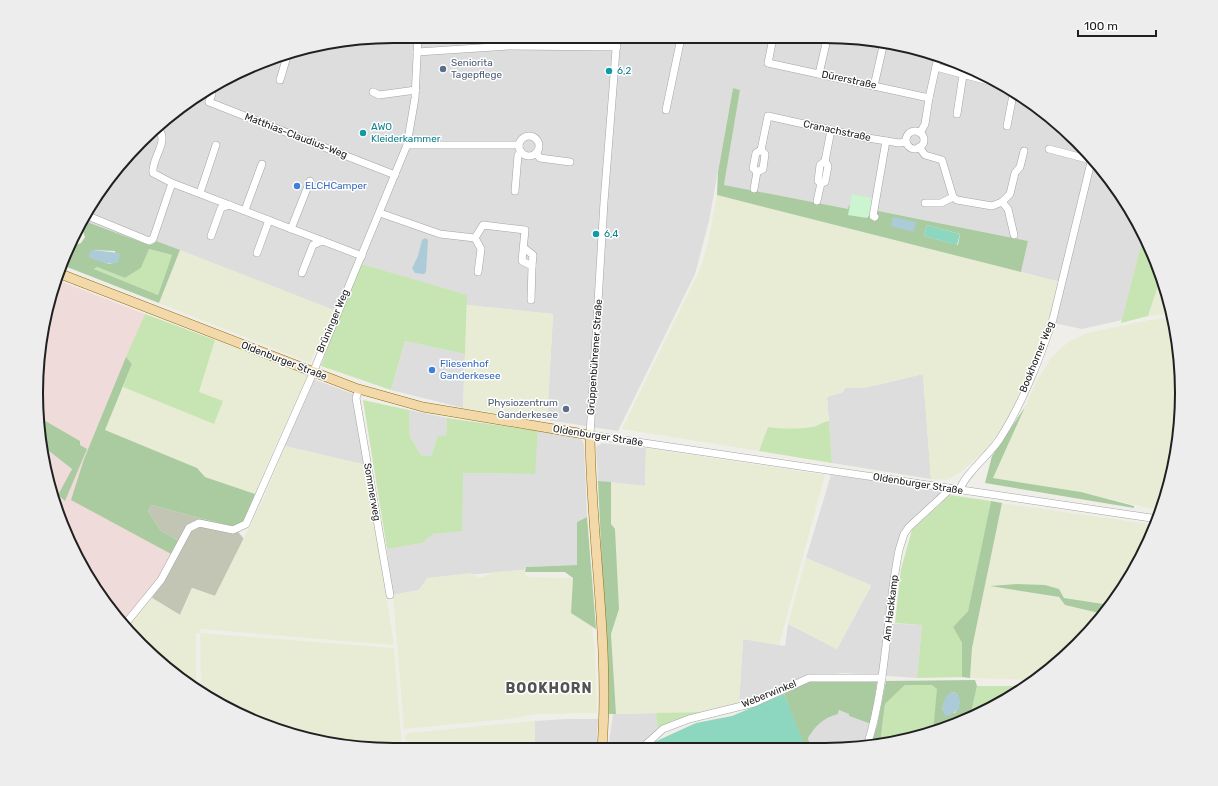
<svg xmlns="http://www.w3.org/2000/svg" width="1218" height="786" viewBox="0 0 1218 786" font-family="Rubik,sans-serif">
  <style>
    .residential { fill: #dedddd }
    .commercial { fill: #efdbd9 }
    .construction { fill: #c2c4b4 }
    .farmland { fill: #e9ecd5 }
    .grass { fill: #c7e5b3 }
    .forest { fill: #aacba0; fill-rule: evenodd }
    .park { fill: #caf5d0 }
    .pitch { fill: #8dd7c0 }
    .water { fill: #accbd9 }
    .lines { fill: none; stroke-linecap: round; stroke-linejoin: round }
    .minor-casing { stroke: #a4a4a4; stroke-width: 8 }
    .major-casing { stroke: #8e6d0e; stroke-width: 10 }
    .minor { stroke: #fff; stroke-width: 7 }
    .major { stroke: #f3d9a9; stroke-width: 9 }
    .service-dot { fill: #5c6f8a; stroke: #fff; stroke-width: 1.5 }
    .culture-dot { fill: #0f9aa8; stroke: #fff; stroke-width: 1.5 }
    .shop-dot { fill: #3f7fe0; stroke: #fff; stroke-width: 1.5 }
    .labels { text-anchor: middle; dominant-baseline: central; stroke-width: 3; stroke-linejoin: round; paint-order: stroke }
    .service-label { font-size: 10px; fill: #4e5e75; stroke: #fff; text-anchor: start }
    .culture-label { font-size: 10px; fill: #0d838f; stroke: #fff; text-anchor: start }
    .street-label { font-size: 10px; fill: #202020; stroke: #fff }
    .shop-label { font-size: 10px; fill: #366cbe; stroke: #fff; text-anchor: start }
    .district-label { font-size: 14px; font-weight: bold; letter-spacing: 1px; fill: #535353; stroke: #fff }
    .rim { fill: none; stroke: #202020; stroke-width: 2 }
  </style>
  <rect width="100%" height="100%" fill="#f0eee8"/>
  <!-- residential -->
  <g class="residential">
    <polygon points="393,36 872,39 962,63 1060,124 1108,175 1144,233 1122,320 1082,329 1049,322 1060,282 1021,272 1028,241 850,205 849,210 724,185 740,90 733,88 709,221 695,274 618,431 547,420 553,314 467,305 402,276 362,264 340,313 156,241 153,244 149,245 87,222 83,226 110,175 194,96 278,55"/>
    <polygon points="405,341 465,354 463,408 391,390"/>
    <polygon points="923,374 931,479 832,463 827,397 843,392 845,388 864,388"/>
    <polygon points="313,379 353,394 366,465 285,446"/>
    <polygon points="409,410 447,418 446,437 438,436 431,456 421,455 410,437"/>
    <polygon points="538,431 576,437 583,441 584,446 587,517 577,522 577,565 526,567 524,570 428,578 419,590 393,595 387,549 422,543 433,534 462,530 462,473 534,474"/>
    <polygon points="602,443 646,448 645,486 598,481 596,447"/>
    <polygon points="831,475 944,490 902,530 893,567 885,623 922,625 917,678 845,673 808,676 779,691 739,703 743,639 785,646 788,624 837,649 871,586 806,558"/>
    <polygon points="839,710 850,714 849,716 871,724 865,746 848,749 807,749 810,745 808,738 816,725 828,716 838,714"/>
    <polygon points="656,713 659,732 640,748 608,748 613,714"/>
    <polygon points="567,719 598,719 596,748 535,748 535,721"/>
  </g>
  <!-- commercial -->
  <polygon class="commercial" points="55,279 145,314 84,459 173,555 159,578 124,621 84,572 48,485 44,447 72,469 58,495 65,500 80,445 80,441 42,419 37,370"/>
  <!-- construction -->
  <polygon class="construction" points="151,505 234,527 244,539 215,596 192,588 180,615 152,598 167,575 181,542 160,530 148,511"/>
  <!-- farmland -->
  <g class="farmland">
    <polygon points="717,195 1060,282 1037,356 1005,424 984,452 961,472 946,480 931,479 923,374 864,388 845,388 843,392 827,397 829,421 821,422 815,427 783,429 768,427 759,451 622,429 701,267 708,242"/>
    <polygon points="180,250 334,310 310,363 159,303"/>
    <polygon points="1161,277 1170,300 1172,313 1148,316"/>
    <polygon points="467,305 553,314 547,420 463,408"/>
    <polygon points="1173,317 1181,369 1179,439 1161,511 1081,492 993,478 1036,382 1051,358 1068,342 1088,333 1149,320"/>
    <polygon points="215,340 219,340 307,374 307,379 274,449 255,494 205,477 197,468 105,430 123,387 214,424 199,392"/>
    <polygon points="285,446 366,465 394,645 201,629 200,633 394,648 402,747 347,747 256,723 201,688 200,633 196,633 196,685 158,662 127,625 152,598 180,615 192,588 215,596 264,497"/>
    <polygon points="646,448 825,475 779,645 743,639 739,703 706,712 616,714 611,634 619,609 611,524 611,482 645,486"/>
    <polygon points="1002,503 1155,525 1134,571 1110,605 993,586 1059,598 1065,605 1103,614 1094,628 1036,680 970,678 972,648"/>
    <polygon points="806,558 871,585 837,649 788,624"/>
    <polygon points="524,570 527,577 573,578 571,613 592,626 595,653 597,713 538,714 508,719 404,729 393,595 419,590 427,578 471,573 480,578 495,572"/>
    <polygon points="535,721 535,748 407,747 405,737 408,733"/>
  </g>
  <!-- grass -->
  <g class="grass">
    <polygon points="1144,233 1161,277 1148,316 1121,323"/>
    <polygon points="149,249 172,255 158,295 94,269 97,267 125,278 141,268"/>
    <polygon points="362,264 467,295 465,354 405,341 391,390 321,366 340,313"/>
    <polygon points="145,314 215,340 199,392 223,401 214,424 123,387 132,364 126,357"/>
    <polygon points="363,400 409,410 410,437 421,455 431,456 438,436 446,436 447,418 538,431 535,474 463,473 462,531 433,534 422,543 387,549"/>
    <path d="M 829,421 L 832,463 L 759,451 L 768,427 C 783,429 797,429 812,427 C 819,426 820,422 829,421 Z"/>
    <polygon points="950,495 991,501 968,611 953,627 962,643 962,677 917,678 922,625 895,623 901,569 912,530"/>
    <polygon points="905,685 933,685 938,689 933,732 917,738 880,744 885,704"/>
    <polygon points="977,686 1027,686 983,713 970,718"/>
    <polygon points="706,712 672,721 658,729 656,713"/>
  </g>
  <!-- forest -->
  <g class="forest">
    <path d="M 733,88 L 740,90 L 724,185 L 848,209 L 849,205 L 1028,241 L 1021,272 L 717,195 L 718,172 ZM 927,225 L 960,234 L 958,245 L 924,236 Z"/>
    <path d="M 87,222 L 149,245 L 153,244 L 156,241 L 180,250 L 159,303 L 62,265 L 71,247 L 81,243 L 85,237 L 83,231 L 80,231 ZM 149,249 L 172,255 L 158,295 L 94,269 L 97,267 L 125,278 L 141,268 ZM 93,250 L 115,251 L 118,262 L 109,264 L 92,258 Z"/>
    <polygon points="126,357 132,364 105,430 197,468 205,477 255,494 243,522 234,527 151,505 148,511 160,530 181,542 173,555 71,500 84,459"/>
    <polygon points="1025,407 993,478 1081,492 1134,506 1134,508 985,483 992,456"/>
    <polygon points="42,419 80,441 80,445 87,449 65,501 58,495 72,469 44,447"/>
    <polygon points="598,481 611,482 611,524 615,529 619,609 611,634 616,714 609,714"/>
    <polygon points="991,501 1002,503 972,648 970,678 962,677 962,643 953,627 968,611"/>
    <polygon points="587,517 596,629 571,613 573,578 565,572 525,572 526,567 577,565 577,522"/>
    <polygon points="1017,584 1045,585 1059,589 1064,598 1110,605 1103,614 1065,605 1059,597 990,586"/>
    <path d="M 975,680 L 977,686 L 970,718 L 933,732 L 937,689 L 932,685 L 905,685 L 885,704 L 880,744 L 870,746 L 877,726 L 886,681 ZM 952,692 L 956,693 C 961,699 960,707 955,713 L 942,710 L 944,703 Z"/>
    <path d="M 810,681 L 877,682 L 871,724 L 849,716 L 849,714 L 839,710 L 838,714 C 823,718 816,725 808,738 L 810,745 L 807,749 L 794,749 L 802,741 L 784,694 Z"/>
  </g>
  <!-- park -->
  <polygon class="park" points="852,194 875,199 874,209 867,218 848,215"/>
  <!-- pitch -->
  <g class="pitch">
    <polygon points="927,225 960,234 957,245 924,236"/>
    <polygon points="784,694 803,741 794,749 657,748 652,743 696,723 732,716"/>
  </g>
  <!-- water -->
  <g class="water">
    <polygon points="893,217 916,222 914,232 891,226"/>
    <polygon points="425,238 428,240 426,272 424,274 415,273 412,268 418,256 422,240"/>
    <path d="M 93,250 L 119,253 L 120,256 L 118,262 C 107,266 99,261 89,257 L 89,253 Z"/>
    <polygon points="952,692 956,693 960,699 959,709 949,716 945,715 942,710 945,698"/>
  </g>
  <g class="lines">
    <defs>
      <g id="minor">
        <polyline points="617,37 604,202 590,435 1158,519"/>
        <polyline points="380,38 418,40"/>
        <polyline points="773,38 768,63 929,98 938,57"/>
        <polyline points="417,52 509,46 617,47"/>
        <polyline points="936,67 992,82"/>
        <polyline points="819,74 827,39"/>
        <polyline points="280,80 288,53"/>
        <polyline points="874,86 884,42"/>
        <polyline points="210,89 212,94 209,102 395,175"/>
        <polyline points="373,92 379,95 416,90"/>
        <polyline points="666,110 681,38"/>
        <polyline points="957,114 963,75"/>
        <polyline points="1007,126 1013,95"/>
        <path d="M 159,130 C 169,142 151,159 153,173 L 172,183 L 362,256"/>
        <circle cx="915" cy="140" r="9"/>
        <polyline points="920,133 925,124 929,98"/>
        <circle cx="529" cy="146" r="10"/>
        <polyline points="407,145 519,145"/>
        <polyline points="919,147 925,155 942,160 953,197 957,200 992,206 1002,202 1010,194 1015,173 1020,167 1024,151"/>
        <polyline points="1049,149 1091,160"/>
        <polyline points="536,153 540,158 570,162"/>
        <polyline points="757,172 763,169 765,154 761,150"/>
        <polyline points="821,183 825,182 828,166 825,161"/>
        <polyline points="754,189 757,172 753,168 756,153 761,150 768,116 862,137 899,143 906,142"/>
        <polyline points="515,191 518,155 521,152"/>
        <polyline points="200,193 216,145"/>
        <polyline points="817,201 821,183 818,181 820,165 825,161 831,130"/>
        <polyline points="1002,202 1008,209 1014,235"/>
        <polyline points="925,203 941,203 953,197"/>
        <polyline points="245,210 262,164"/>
        <polyline points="380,213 440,234 475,238 483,225 525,230 522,261 532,266 531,300"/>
        <polyline points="88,216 149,241 153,239 172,183"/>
        <polyline points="875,217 873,216 886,141"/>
        <polyline points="291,229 310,181"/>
        <polyline points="211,236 221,208 230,205"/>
        <polyline points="475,238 481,249 478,272"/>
        <polyline points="524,248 533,255 532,266"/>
        <polyline points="257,253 269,220"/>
        <polyline points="302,273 313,245 322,241"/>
        <polyline points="40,352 42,342"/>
        <polyline points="359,389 356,398 390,595"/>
        <path d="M 960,490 C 963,476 989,455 999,440 C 1023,403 1039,360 1053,319 L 1092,158"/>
        <polyline points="126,623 161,580 189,528 199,523 233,530 246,524 310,380 407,145 415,98 418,36"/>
        <path d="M 867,746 C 887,683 886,615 899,550 L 904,534 L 909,527 L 947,492 L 948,488"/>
        <polyline points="642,748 663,729 689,719 754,703 809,678 882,678"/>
      </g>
      <path id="major" d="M 58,273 L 355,388 L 423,407 L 590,435 C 591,539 610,644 602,748"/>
    </defs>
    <!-- minor casing -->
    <use href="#minor" class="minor-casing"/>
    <!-- major casing -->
    <use href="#major" class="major-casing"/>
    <!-- minor -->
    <use href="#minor" class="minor"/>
    <!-- major -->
    <use href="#major" class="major"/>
  </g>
  <!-- markers -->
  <g class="service-dot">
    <circle cx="443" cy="69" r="4"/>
    <circle cx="566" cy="409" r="4"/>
  </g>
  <g class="culture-dot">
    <circle cx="609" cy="71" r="4"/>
    <circle cx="363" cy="133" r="4"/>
    <circle cx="596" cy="234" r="4"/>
  </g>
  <g class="shop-dot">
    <circle cx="297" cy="186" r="4"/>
    <circle cx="432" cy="370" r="4"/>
  </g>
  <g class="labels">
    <!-- service labels -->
    <g class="service-label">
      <text x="451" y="63">Seniorita<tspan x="451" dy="12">Tagepflege</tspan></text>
      <text x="558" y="403" text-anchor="end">Physiozentrum<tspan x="558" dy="12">Ganderkesee</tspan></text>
    </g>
    <!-- culture labels -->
    <g class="culture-label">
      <text x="617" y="71">6,2</text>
      <text x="371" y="127">AWO<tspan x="371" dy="12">Kleiderkammer</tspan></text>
      <text x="604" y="234">6,4</text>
    </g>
    <!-- street labels -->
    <g class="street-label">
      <text transform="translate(849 80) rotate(12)">Dürerstraße</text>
      <text transform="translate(837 131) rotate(12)">Cranachstraße</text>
      <text transform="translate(296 136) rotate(21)">Matthias-Claudius-Weg</text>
      <text transform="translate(333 321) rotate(-67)">Brüninger Weg</text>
      <text transform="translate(595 357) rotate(-86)">Grüppenbührener Straße</text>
      <text transform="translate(1037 357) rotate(-68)">Bookhorner Weg</text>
      <text transform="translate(284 361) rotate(21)">Oldenburger Straße</text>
      <text transform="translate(598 436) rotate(9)">Oldenburger Straße</text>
      <text transform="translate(918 484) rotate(9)">Oldenburger Straße</text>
      <text transform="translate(372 492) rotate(80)">Sommerweg</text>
      <text transform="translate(891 608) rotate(-83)">Am Hackkamp</text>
      <text transform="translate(769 694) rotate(-22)">Weberwinkel</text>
    </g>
    <!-- shop labels -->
    <g class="shop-label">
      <text x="305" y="186">ELCHCamper</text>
      <text x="440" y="364">Fliesenhof<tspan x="440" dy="12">Ganderkesee</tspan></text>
    </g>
    <!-- district labels -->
    <g class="district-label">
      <text x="549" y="688">BOOKHORN</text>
    </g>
  </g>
  <!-- crop -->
  <path d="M0 0H1218V786H0ZM393 43H825A350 350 0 0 1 1175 393V393A350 350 0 0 1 825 743H393A350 350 0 0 1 43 393V393A350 350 0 0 1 393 43Z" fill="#ededed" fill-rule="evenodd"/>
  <path class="rim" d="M393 43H825A350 350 0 0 1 1175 393V393A350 350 0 0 1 825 743H393A350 350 0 0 1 43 393V393A350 350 0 0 1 393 43Z"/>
  <!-- scale -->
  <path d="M1078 30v6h78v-6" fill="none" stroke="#202020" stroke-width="2"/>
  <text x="1084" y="30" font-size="12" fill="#202020" stroke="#ffffff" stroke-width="3" paint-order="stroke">100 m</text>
</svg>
